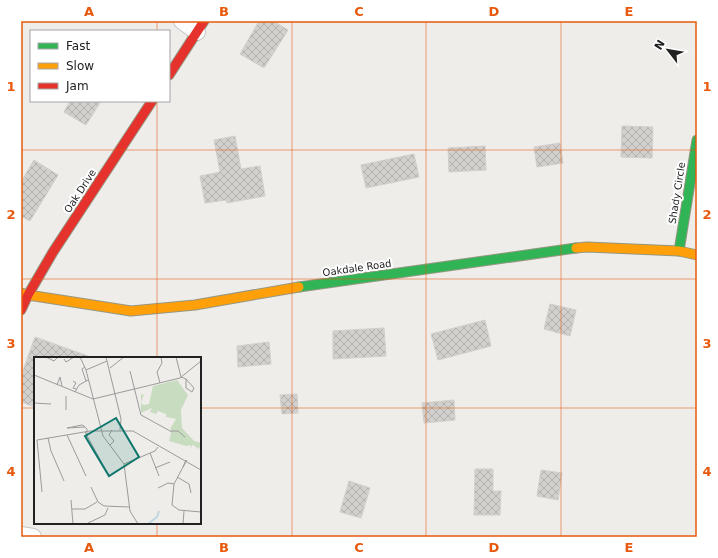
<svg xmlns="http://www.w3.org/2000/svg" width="718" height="558" viewBox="0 0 718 558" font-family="'DejaVu Sans',sans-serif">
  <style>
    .building { fill: url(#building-cross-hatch); stroke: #d2cfcb }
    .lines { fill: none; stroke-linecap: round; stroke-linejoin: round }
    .street-casing { stroke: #c6c5c4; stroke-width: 18 }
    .fast-casing { stroke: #959882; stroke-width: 11 }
    .slow-casing { stroke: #959882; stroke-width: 11 }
    .jam-casing { stroke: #959882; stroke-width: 11 }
    .street { stroke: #fdfcfc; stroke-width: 16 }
    .fast { stroke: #30b455; stroke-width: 9 }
    .slow { stroke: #ff9f0a; stroke-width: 9 }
    .jam { stroke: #e5322d; stroke-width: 9 }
    .grid { fill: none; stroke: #e8590c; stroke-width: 1; stroke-opacity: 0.55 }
    .labels { text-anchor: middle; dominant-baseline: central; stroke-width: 4; stroke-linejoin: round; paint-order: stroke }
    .street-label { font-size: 10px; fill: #212121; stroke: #fff }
    .inset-river { fill: none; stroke: #bfd6e0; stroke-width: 2 }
    .inset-road { fill: none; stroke: #9d9b9a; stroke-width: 1 }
    .view { fill: #0f766e; fill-opacity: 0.15; stroke: #0f766e; stroke-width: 2 }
    .inset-edge { fill: none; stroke: #212121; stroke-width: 2 }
    .neatline { fill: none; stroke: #e8590c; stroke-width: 1.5 }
    .grid-label { font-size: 13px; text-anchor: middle; font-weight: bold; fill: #e8590c }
  </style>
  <defs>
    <pattern id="building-cross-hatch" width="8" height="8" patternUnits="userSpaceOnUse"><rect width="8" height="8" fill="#d2d0cd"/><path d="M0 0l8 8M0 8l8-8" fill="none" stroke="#b4b2b0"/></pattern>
  </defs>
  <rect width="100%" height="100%" fill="#efedea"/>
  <!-- building -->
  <g class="building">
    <polygon points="259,21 273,21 288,30 264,68 240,54"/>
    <polygon points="70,101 101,101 86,125 64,112"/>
    <polygon points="622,126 653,127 652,158 621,157"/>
    <polygon points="235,136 241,169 260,166 265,196 227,203 226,200 205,203 200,176 220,172 214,140"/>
    <polygon points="560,143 563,163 537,167 534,147"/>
    <polygon points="485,146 486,170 449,172 448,148"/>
    <polygon points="414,154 419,177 366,188 361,165"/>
    <polygon points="34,160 58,175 30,221 21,216 21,182"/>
    <polygon points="550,304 576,310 570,336 544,329"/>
    <polygon points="485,320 491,346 438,360 431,334"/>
    <polygon points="384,328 386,356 333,359 333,331"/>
    <polygon points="35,337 88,356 87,358 35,358 35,407 21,402 21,376"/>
    <polygon points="269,342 271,364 238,367 237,346"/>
    <polygon points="297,394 298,413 282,414 280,395"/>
    <polygon points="454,400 455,420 424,423 422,403"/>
    <polygon points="475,469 493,469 493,491 501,491 500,515 474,515"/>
    <polygon points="541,470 562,473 558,500 537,496"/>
    <polygon points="349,481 370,488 361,518 340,512"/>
  </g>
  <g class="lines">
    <defs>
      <g id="street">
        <polyline points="182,21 197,32"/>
        <polyline points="21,535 33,537"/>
      </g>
      <g id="fast">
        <polyline points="679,251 697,140"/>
        <polyline points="299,287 576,248"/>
      </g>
      <g id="slow">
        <polyline points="576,248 587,247 679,251 697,255"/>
        <polyline points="21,293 28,295 131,311 195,305 299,287"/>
      </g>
      <g id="jam">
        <polyline points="169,75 204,21"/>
        <polyline points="21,310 28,295 53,252 152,101"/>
      </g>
    </defs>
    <!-- street casing -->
    <use href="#street" class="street-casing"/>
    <!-- fast casing -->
    <use href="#fast" class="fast-casing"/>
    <!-- slow casing -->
    <use href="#slow" class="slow-casing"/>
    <!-- jam casing -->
    <use href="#jam" class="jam-casing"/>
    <!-- street -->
    <use href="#street" class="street"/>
    <!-- fast -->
    <use href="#fast" class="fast"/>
    <!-- slow -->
    <use href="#slow" class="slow"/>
    <!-- jam -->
    <use href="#jam" class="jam"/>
  </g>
  <!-- grid -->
  <path class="grid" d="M 157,21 L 157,31M 292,21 L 292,537M 426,21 L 426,537M 561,21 L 561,537M 157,101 L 157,358M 21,150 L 697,150M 21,279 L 697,279M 21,408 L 35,408M 200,408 L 697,408M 157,523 L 157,537"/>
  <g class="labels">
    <!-- street labels -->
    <g class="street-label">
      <text transform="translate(80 191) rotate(-57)">Oak Drive</text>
      <text transform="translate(677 193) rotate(-81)">Shady Circle</text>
      <text transform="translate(357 268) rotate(-8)">Oakdale Road</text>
    </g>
  </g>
  <!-- overview -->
  <g transform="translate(34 357)">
    <rect width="167" height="167" fill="#efedea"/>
    <path d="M 143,23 L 154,38 L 147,53 L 148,71 L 160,84 L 167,86 L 165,92 L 159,88 L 156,91 L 157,88 L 152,89 L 135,84 L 138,73 L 136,72 L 142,62 L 132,60 L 132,57 L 124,54 L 122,57 L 116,55 L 118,51 L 107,56 L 107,37 L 110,38 L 107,45 L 109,48 L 115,47 L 119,29 Z" fill="#c8dcc0"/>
    <path class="inset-river" d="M 114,167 L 123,160 L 125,154"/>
    <path class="inset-road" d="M 12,0 L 20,4 L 24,0M 46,0 L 52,13 L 69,79 L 90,107 L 96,154 L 104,167M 72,0 L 87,62 L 86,73M 142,0 L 147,20 L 152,22 L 160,31 L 158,35 L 152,31 L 152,22M 30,2 L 32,5 L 40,0M 51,10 L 48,12 L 52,24M 76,11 L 90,0M 52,13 L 73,4M 96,14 L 107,58 L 138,75M 0,18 L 59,42 L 146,21 L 167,4M 39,24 L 42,26 L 39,31 L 42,32M 126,26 L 123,15 L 128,6 L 127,0M 23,28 L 26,20 L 28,29M 41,35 L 45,28 L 54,23M 32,39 L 32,53M 0,46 L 17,47M 51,70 L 33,71 L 48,68 L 50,69 L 53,72 L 53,80M 137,74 L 144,74 L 151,80M 51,75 L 70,110M 33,78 L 52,119M 14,81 L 17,94 L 30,124M 76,88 L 80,84 L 75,78 L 78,73M 116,96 L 125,119M 152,103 L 149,110 L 153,103M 90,107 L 121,94 L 124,90M 149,110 L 140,127 L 138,148 L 145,153 L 167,155M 121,111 L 136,105M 143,120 L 155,127 L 157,136M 57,130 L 64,145 L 70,149 L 95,150M 124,131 L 134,126 L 140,127M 8,135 L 3,83 L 56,74 L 99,74 L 167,113M 37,143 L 39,167M 38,152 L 51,152 L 63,145M 54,166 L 71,158 L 74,151M 149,167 L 150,154"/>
    <path class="view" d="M 82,61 L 105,100 L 75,119 L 51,79 Z"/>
    <rect width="167" height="167" class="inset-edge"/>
  </g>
  <!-- border -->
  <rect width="718" height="558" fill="none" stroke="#ffffff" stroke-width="44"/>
  <!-- legend -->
  <rect x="30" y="30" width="140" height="72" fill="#ffffff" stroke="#a6a6a6"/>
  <rect x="38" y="43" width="20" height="6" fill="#30b455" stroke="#a6a6a6"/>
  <text x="66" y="50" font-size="12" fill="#212121">Fast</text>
  <rect x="38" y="63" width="20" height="6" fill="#ff9f0a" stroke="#a6a6a6"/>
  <text x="66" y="70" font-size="12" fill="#212121">Slow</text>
  <rect x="38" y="83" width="20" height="6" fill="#e5322d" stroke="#a6a6a6"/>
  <text x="66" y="90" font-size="12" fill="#212121">Jam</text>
  <!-- north arrow -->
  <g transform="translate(668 50) rotate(301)" stroke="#ffffff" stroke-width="3" paint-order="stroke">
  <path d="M0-3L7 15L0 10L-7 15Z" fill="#212121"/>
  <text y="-6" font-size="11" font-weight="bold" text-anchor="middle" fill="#212121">N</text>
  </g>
  <rect x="22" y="22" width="674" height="514" class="neatline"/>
  <g class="grid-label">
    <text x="89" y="16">A</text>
    <text x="224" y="16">B</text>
    <text x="359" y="16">C</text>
    <text x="494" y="16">D</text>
    <text x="629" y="16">E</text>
    <text x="11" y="91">1</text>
    <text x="707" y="91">1</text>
    <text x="11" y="219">2</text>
    <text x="707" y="219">2</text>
    <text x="11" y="348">3</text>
    <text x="707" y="348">3</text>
    <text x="11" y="476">4</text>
    <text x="707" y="476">4</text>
    <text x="89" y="552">A</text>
    <text x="224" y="552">B</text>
    <text x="359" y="552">C</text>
    <text x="494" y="552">D</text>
    <text x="629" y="552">E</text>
  </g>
</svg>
